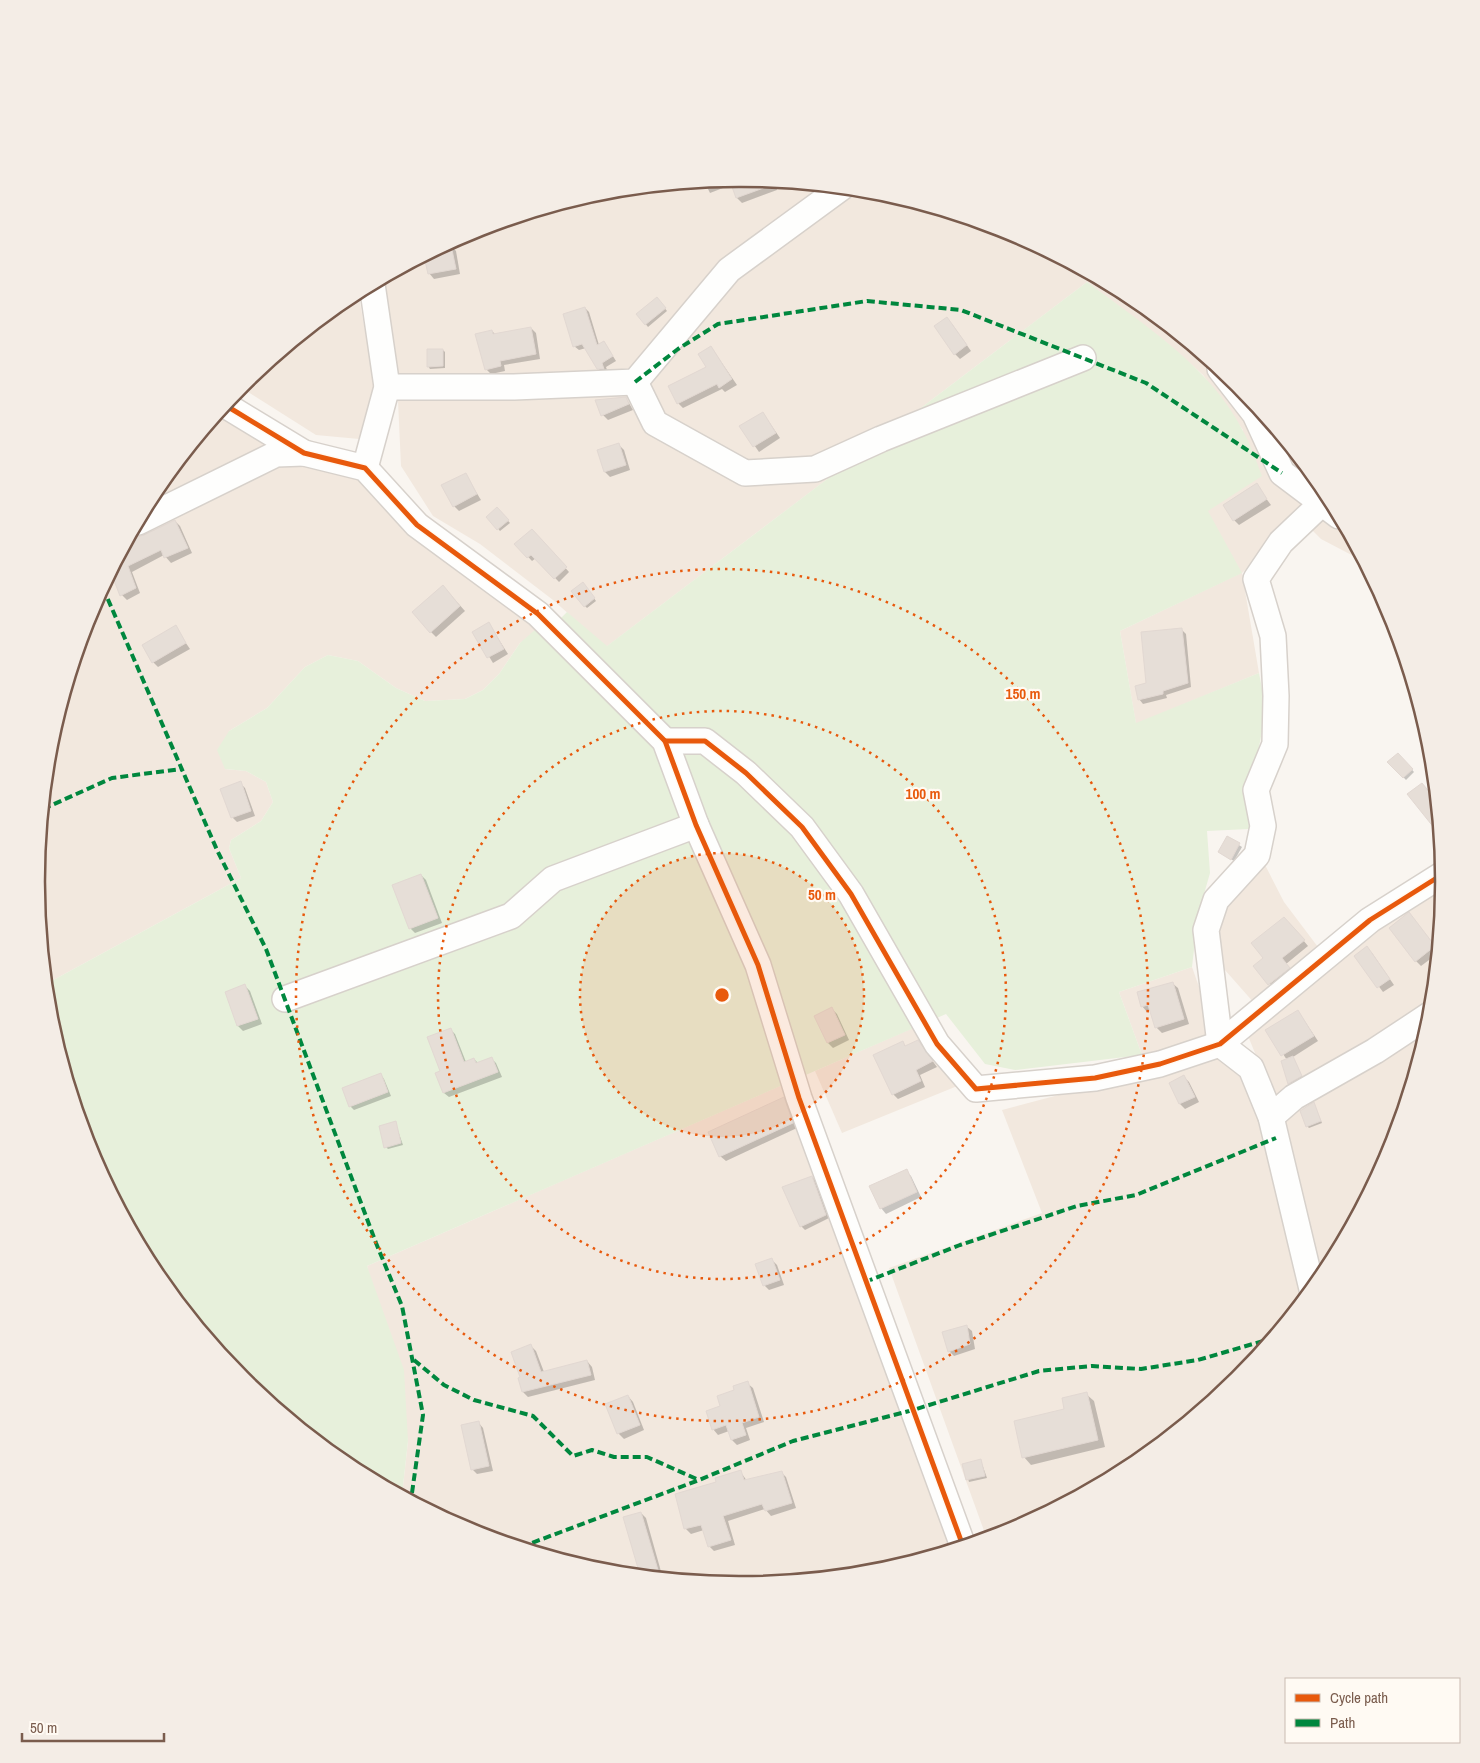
<svg xmlns="http://www.w3.org/2000/svg" width="1480" height="1763" viewBox="0 0 1480 1763" font-family="'Archivo Narrow',sans-serif">
  <style>
    .residential { fill: #f2e8de }
    .green { fill: #e7f0db }
    .shadow { fill: #0003 }
    .building { fill: #e6ded7; stroke: #e2d8d2 }
    .lines { fill: none; stroke-linecap: round; stroke-linejoin: round }
    .minor-casing { stroke: #d7d1cb; stroke-width: 28 }
    .minor { stroke: #fefefd; stroke-width: 25 }
    .quiet { stroke: #00873e; stroke-width: 4; stroke-dasharray: 8 4; stroke-linecap: butt }
    .cycleway-casing { stroke: #fffaf3; stroke-width: 8 }
    .cycleway { stroke: #e8590c; stroke-width: 5 }
    .ring { fill: none; stroke: #e8590c; stroke-width: 2.5; stroke-dasharray: 2.5 5 }
    .rim { fill: none; stroke: #7a5c4d; stroke-width: 2.5 }
    .centre { fill: #e8590c; stroke: #fffaf3; stroke-width: 2.5 }
    .ring-label { font-size: 15px; text-anchor: middle; font-weight: bold; fill: #e8590c; stroke: #fffaf3; stroke-width: 4.5; stroke-linejoin: round; paint-order: stroke }
  </style>
  <rect width="100%" height="100%" fill="#f9f5f0"/>
  <!-- residential -->
  <g class="residential">
    <polygon points="740,178 878,191 1010,231 1131,297 1238,384 1325,491 1363,561 1321,539 1300,518 1242,573 1259,673 1136,724 1120,631 1241,573 1207,511 1243,430 1203,375 1167,343 1087,282 606,647 553,600 480,544 433,516 401,466 397,379 383,278 471,231 603,191"/>
    <polygon points="358,292 375,386 370,440 316,435 240,387 349,296"/>
    <polygon points="228,402 282,439 147,506 155,490"/>
    <polygon points="272,465 365,466 555,624 520,643 499,674 483,690 465,699 425,701 396,688 358,661 328,655 305,667 267,708 229,731 225,769 246,771 266,782 273,802 261,821 231,840 229,848 241,878 46,984 36,881 50,744 90,612 133,531"/>
    <polygon points="1262,859 1284,902 1321,951 1255,1004 1217,961 1219,903"/>
    <polygon points="1444,881 1430,1019 1390,1151 1325,1273 1319,1280 1283,1121 1248,1036 1387,919"/>
    <polygon points="1192,967 1216,1035 1142,1055 1119,992"/>
    <polygon points="931,1020 972,1080 842,1133 815,1071"/>
    <polygon points="1217,1053 1246,1071 1307,1295 1237,1379 1131,1467 1009,1532 987,1539 889,1268 1042,1213 1002,1110"/>
    <polygon points="796,1079 968,1544 877,1572 740,1585 602,1572 470,1532 402,1495 408,1441 367,1266"/>
  </g>
  <!-- green -->
  <path class="green" d="M 1087,282 C 1144,325 1210,366 1243,431 C 1251,445 1256,461 1262,476 L 1208,511 L 1242,573 L 1120,631 L 1136,723 L 1259,673 L 1266,710 L 1248,805 L 1249,829 L 1207,831 L 1210,873 L 1198,915 L 1192,967 L 1119,992 L 1142,1055 L 1015,1070 L 985,1064 L 946,1014 L 367,1266 L 404,1370 L 408,1441 L 402,1495 L 349,1466 L 242,1379 L 155,1272 L 90,1151 L 50,1019 L 46,984 L 241,878 L 229,848 L 231,840 L 261,821 L 273,802 L 266,782 L 246,771 L 225,769 L 217,750 L 229,731 L 267,708 L 305,667 L 328,655 L 358,661 L 396,688 L 425,701 L 465,699 L 483,690 L 499,674 L 520,643 L 536,629 L 555,624 L 567,612 L 607,646 Z"/>
  <!-- shadow -->
  <g class="shadow">
    <polygon points="749,179 774,181 777,190 742,203 737,198 732,185"/>
    <polygon points="719,180 723,188 710,193 704,181"/>
    <polygon points="685,183 672,189 668,185"/>
    <polygon points="451,246 456,251 460,274 434,279 429,273 425,256 438,249"/>
    <polygon points="659,301 667,311 648,327 638,314"/>
    <polygon points="585,308 589,312 599,345 604,342 616,361 606,367 608,373 603,373 598,368 586,348 579,350 574,346"/>
    <polygon points="952,324 971,351 960,359 955,354"/>
    <polygon points="531,328 536,333 540,359 504,365 505,371 491,374 486,369 492,331 495,334"/>
    <polygon points="711,347 737,385 725,392 722,389 683,408 678,403 708,368"/>
    <polygon points="443,350 445,352 445,368 430,369 428,366"/>
    <polygon points="626,398 633,410 608,420 603,415 597,401"/>
    <polygon points="763,413 780,438 759,452 741,426"/>
    <polygon points="1285,441 1292,450 1290,451 1288,449"/>
    <polygon points="619,445 624,450 630,470 610,477 605,472 598,451"/>
    <polygon points="465,474 481,500 459,511 454,506"/>
    <polygon points="1256,485 1271,505 1239,525 1234,520"/>
    <polygon points="497,509 510,523 500,531 488,517"/>
    <polygon points="175,521 180,526 192,553 171,563 164,555 132,572 140,593 127,600 122,595 112,571 127,542"/>
    <polygon points="532,530 569,572 559,582 536,558 532,561 516,544"/>
    <polygon points="585,586 596,601 587,608 585,606"/>
    <polygon points="448,592 465,611 436,637 431,632"/>
    <polygon points="489,624 508,654 493,663 474,632"/>
    <polygon points="175,627 190,649 158,667 153,662"/>
    <polygon points="1182,630 1186,634 1191,687 1166,695 1167,698 1143,704 1139,699 1147,684"/>
    <polygon points="1398,754 1414,772 1406,780 1389,762"/>
    <polygon points="240,783 245,788 255,816 237,822 232,817"/>
    <polygon points="1228,838 1242,847 1234,861 1222,854"/>
    <polygon points="421,875 426,880 442,923 415,933 410,928"/>
    <polygon points="1409,914 1437,949 1437,954 1421,966 1416,961"/>
    <polygon points="1289,923 1308,946 1286,964 1293,973 1274,989 1255,966 1265,958"/>
    <polygon points="1372,953 1394,985 1383,992 1356,956"/>
    <polygon points="1172,983 1178,988 1189,1024 1162,1033 1156,1027 1151,1010 1147,1012 1142,1006"/>
    <polygon points="245,986 250,991 262,1024 243,1031 238,1026 226,992"/>
    <polygon points="832,1009 837,1014 849,1040 833,1048 828,1043 816,1016"/>
    <polygon points="1298,1011 1318,1041 1293,1057 1303,1079 1291,1086 1287,1060 1267,1030"/>
    <polygon points="450,1029 455,1034 466,1062 474,1059 478,1063 491,1058 496,1063 502,1077 449,1097 444,1093 437,1074 442,1072"/>
    <polygon points="918,1041 937,1067 920,1075 925,1087 898,1099 893,1094 903,1043 906,1047"/>
    <polygon points="381,1075 384,1079 391,1096 354,1110 350,1106"/>
    <polygon points="1184,1077 1189,1082 1199,1102 1185,1109 1180,1104 1170,1084"/>
    <polygon points="784,1099 789,1104 797,1128 726,1161 720,1156"/>
    <polygon points="1314,1104 1322,1123 1309,1128 1307,1126"/>
    <polygon points="395,1122 403,1145 388,1149 386,1147"/>
    <polygon points="906,1171 911,1176 921,1197 886,1214 881,1208"/>
    <polygon points="812,1177 816,1181 829,1218 805,1230 801,1226"/>
    <polygon points="772,1260 777,1265 784,1285 769,1290 764,1285"/>
    <polygon points="966,1326 972,1331 975,1349 954,1356 949,1351"/>
    <polygon points="531,1346 536,1351 544,1372 587,1361 592,1367 595,1380 528,1397 523,1392 520,1378"/>
    <polygon points="747,1383 753,1388 764,1422 746,1428 750,1440 737,1445 732,1440 729,1431 718,1435 713,1429 721,1407 735,1391"/>
    <polygon points="1086,1394 1094,1401 1105,1447 1031,1465 1024,1457 1065,1410"/>
    <polygon points="628,1396 633,1402 644,1430 624,1439 618,1433"/>
    <polygon points="478,1422 483,1428 493,1471 477,1474 472,1469"/>
    <polygon points="981,1461 987,1478 969,1482 964,1465"/>
    <polygon points="740,1471 747,1481 781,1472 786,1477 796,1508 771,1516 765,1509 728,1521 735,1545 714,1551 709,1546 704,1530 691,1534 686,1529 676,1495 718,1483"/>
    <polygon points="641,1513 646,1518 662,1575 656,1577 641,1575"/>
  </g>
  <!-- building -->
  <g class="building">
    <polygon points="746,178 754,179 780,182 736,198 731,184"/>
    <polygon points="451,245 456,269 428,274 424,256 442,247"/>
    <polygon points="657,297 666,308 645,325 636,314"/>
    <polygon points="585,307 597,345 604,341 613,356 602,363 604,369 597,369 582,344 573,347 563,314"/>
    <polygon points="947,317 967,345 954,355 934,326"/>
    <polygon points="531,327 536,354 500,361 501,366 485,370 475,334 492,330 493,334"/>
    <polygon points="711,346 732,379 719,388 717,384 677,404 668,386 706,367 698,354"/>
    <polygon points="427,349 443,349 443,366 427,367"/>
    <polygon points="626,397 629,404 601,416 595,400"/>
    <polygon points="763,412 776,433 753,447 739,426"/>
    <polygon points="619,443 626,465 604,472 597,450"/>
    <polygon points="466,473 477,494 453,507 441,485"/>
    <polygon points="1257,483 1267,499 1233,521 1223,505"/>
    <polygon points="497,507 509,520 497,530 486,517"/>
    <polygon points="175,520 188,548 164,558 161,550 128,566 136,588 120,596 112,575 109,576 129,539 144,535"/>
    <polygon points="532,529 567,567 554,579 531,555 527,558 514,544"/>
    <polygon points="583,582 595,598 584,607 571,591"/>
    <polygon points="443,585 460,606 430,633 412,612"/>
    <polygon points="489,622 504,649 487,658 472,632"/>
    <polygon points="176,625 186,643 152,663 142,645"/>
    <polygon points="1182,628 1188,683 1163,691 1163,694 1138,700 1135,686 1146,683 1141,632"/>
    <polygon points="1398,753 1413,769 1403,778 1387,762"/>
    <polygon points="241,781 251,811 231,818 220,789"/>
    <polygon points="1422,783 1436,800 1439,834 1407,794"/>
    <polygon points="1227,836 1240,843 1231,860 1218,852"/>
    <polygon points="421,874 438,918 409,929 392,885"/>
    <polygon points="1409,912 1435,946 1415,962 1389,928"/>
    <polygon points="1284,917 1305,940 1282,958 1290,968 1268,985 1253,966 1263,958 1251,943"/>
    <polygon points="1367,946 1390,979 1377,988 1354,956"/>
    <polygon points="1173,982 1184,1019 1155,1028 1148,1005 1141,1007 1137,992"/>
    <polygon points="245,984 258,1019 237,1026 225,992"/>
    <polygon points="832,1007 845,1035 827,1043 814,1016"/>
    <polygon points="1298,1010 1314,1036 1281,1056 1265,1030"/>
    <polygon points="451,1028 464,1062 474,1058 476,1063 492,1057 498,1072 443,1093 435,1073 440,1071 427,1037"/>
    <polygon points="918,1040 933,1061 916,1070 921,1081 892,1095 873,1055 903,1041 905,1046"/>
    <polygon points="1293,1056 1302,1076 1288,1084 1281,1061"/>
    <polygon points="381,1073 388,1092 349,1107 342,1088"/>
    <polygon points="1184,1075 1195,1097 1179,1104 1169,1083"/>
    <polygon points="784,1097 793,1123 719,1157 708,1132"/>
    <polygon points="1314,1102 1321,1121 1306,1127 1300,1111"/>
    <polygon points="396,1121 401,1143 384,1148 379,1126"/>
    <polygon points="907,1169 917,1192 880,1209 869,1186"/>
    <polygon points="812,1176 826,1215 800,1227 782,1187"/>
    <polygon points="772,1258 780,1280 763,1286 755,1264"/>
    <polygon points="967,1325 970,1344 948,1352 942,1332"/>
    <polygon points="531,1344 541,1372 587,1360 591,1375 522,1392 518,1378 520,1377 511,1352"/>
    <polygon points="748,1381 759,1417 742,1423 746,1435 731,1440 726,1425 712,1430 706,1411 720,1406 717,1396 734,1390 733,1386"/>
    <polygon points="1087,1392 1098,1440 1022,1458 1014,1421 1064,1409 1062,1398"/>
    <polygon points="628,1395 640,1425 617,1434 605,1404"/>
    <polygon points="479,1421 489,1466 471,1470 461,1425"/>
    <polygon points="981,1459 985,1476 966,1480 962,1464"/>
    <polygon points="741,1470 744,1480 782,1471 792,1503 765,1511 762,1504 723,1516 731,1540 708,1547 701,1525 684,1529 675,1494 716,1482 715,1478"/>
    <polygon points="641,1512 658,1570 640,1575 623,1517"/>
  </g>
  <g class="lines">
    <defs>
      <g id="minor">
        <polyline points="1220,369 1255,414 1282,473 1339,516"/>
        <polyline points="635,382 655,423 745,473 815,469 881,439 1083,358"/>
        <polyline points="387,387 514,387 635,382 729,270 841,188"/>
        <polyline points="225,405 304,453 365,468 417,525 538,614 665,741 696,825 758,965 799,1098 963,1546"/>
        <polyline points="365,468 387,387 372,284"/>
        <polyline points="138,522 276,454 304,453"/>
        <polyline points="665,741 705,741 746,773 802,827 851,894 937,1044 976,1089 1095,1078 1160,1064 1220,1044 1370,920 1443,874"/>
        <polyline points="285,999 511,916 553,879 696,825"/>
        <polyline points="1271,1117 1294,1097 1375,1051 1431,1014"/>
        <polyline points="1312,1289 1271,1117 1251,1068 1220,1044 1206,930 1216,900 1257,855 1263,826 1256,790 1275,744 1276,696 1273,636 1256,579 1281,542 1321,504"/>
      </g>
    </defs>
    <!-- minor casing -->
    <use href="#minor" class="minor-casing"/>
    <!-- minor -->
    <use href="#minor" class="minor"/>
    <!-- quiet -->
    <g class="quiet">
      <polyline points="635,382 678,349 718,324 867,301 961,310 1146,383 1282,473"/>
      <polyline points="103,588 217,850 266,949 376,1243 402,1306 423,1415 411,1500"/>
      <polyline points="43,809 112,778 181,769"/>
      <polyline points="865,1282 960,1245 1077,1206 1136,1195 1276,1138"/>
      <polyline points="414,1360 444,1385 474,1400 533,1416 573,1456 592,1450 614,1457 647,1457 699,1480"/>
      <polyline points="521,1547 699,1480 793,1441 913,1410 1039,1371 1092,1366 1141,1369 1198,1360 1270,1339"/>
    </g>
    <defs>
      <g id="cycleway">
        <polyline points="225,405 304,453 365,468 417,525 538,614 665,741 696,825 758,965 799,1098 963,1546"/>
        <polyline points="665,741 705,741 746,773 802,827 851,894 937,1044 976,1089 1095,1078 1160,1064 1220,1044 1370,920 1443,874"/>
      </g>
    </defs>
    <!-- cycleway casing -->
    <use href="#cycleway" class="cycleway-casing"/>
    <!-- cycleway -->
    <use href="#cycleway" class="cycleway"/>
  </g>
  <!-- distance rings -->
  <circle cx="722" cy="995" r="142" fill="#e8590c" fill-opacity=".12"/>
  <g class="ring">
    <circle cx="722" cy="995" r="142"/>
    <circle cx="722" cy="995" r="284"/>
    <circle cx="722" cy="995" r="426"/>
  </g>
  <!-- crop -->
  <path d="M0 0H1480V1763H0ZM739 187H741A694 694 0 0 1 1435 881V882A694 694 0 0 1 741 1576H739A694 694 0 0 1 45 882V881A694 694 0 0 1 739 187Z" fill="#f4ede6" fill-rule="evenodd"/>
  <path class="rim" d="M739 187H741A694 694 0 0 1 1435 881V882A694 694 0 0 1 741 1576H739A694 694 0 0 1 45 882V881A694 694 0 0 1 739 187Z"/>
  <circle cx="722" cy="995" r="8" class="centre"/>
  <g class="ring-label">
    <text x="1023" y="699">150 m</text>
    <text x="923" y="799">100 m</text>
    <text x="822" y="900">50 m</text>
  </g>
  <!-- legend -->
  <rect x="1285" y="1678" width="175" height="65" fill="#fffaf3" stroke="#cabbb1"/>
  <rect x="1295" y="1694" width="25" height="8" fill="#e8590c" stroke="#cabbb1"/>
  <text x="1330" y="1703" font-size="15" fill="#7a5c4d">Cycle path</text>
  <rect x="1295" y="1719" width="25" height="8" fill="#00873e" stroke="#cabbb1"/>
  <text x="1330" y="1728" font-size="15" fill="#7a5c4d">Path</text>
  <!-- scale -->
  <path d="M22 1733v8h142v-8" fill="none" stroke="#7a5c4d" stroke-width="2.5"/>
  <text x="30" y="1733" font-size="15" fill="#7a5c4d" stroke="#fffaf3" stroke-width="4" paint-order="stroke">50 m</text>
</svg>
